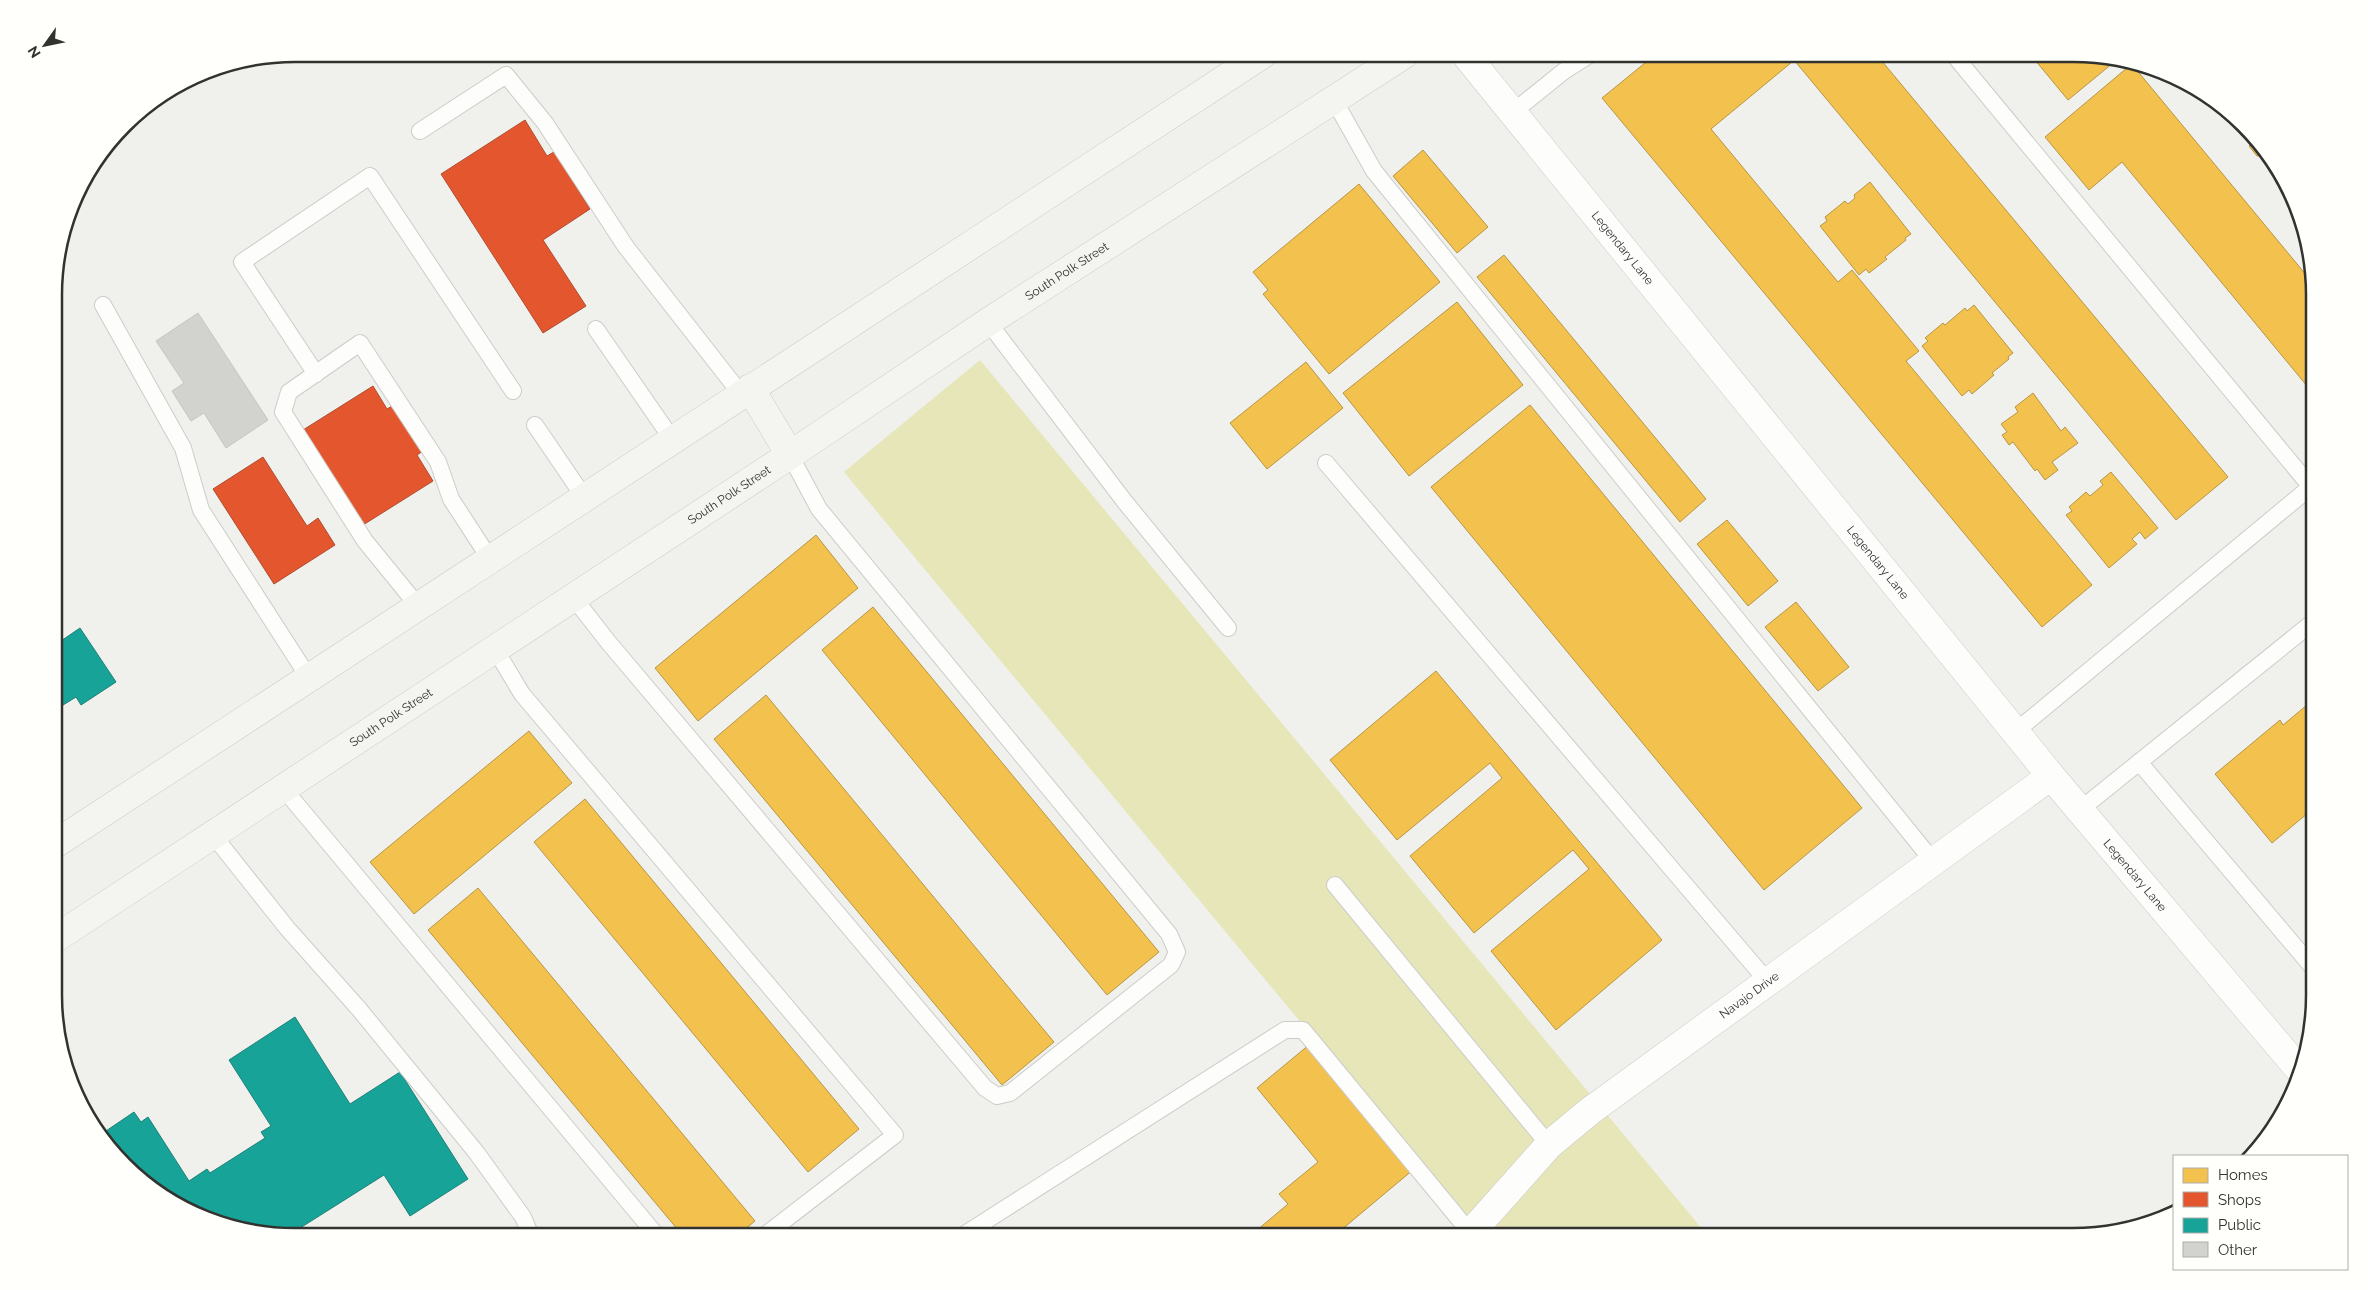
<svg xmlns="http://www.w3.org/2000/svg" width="2368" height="1290" viewBox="0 0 2368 1290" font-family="Raleway,sans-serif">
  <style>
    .green { fill: #e6e6b9 }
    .homes { fill: #f2c14e; stroke: #b89645 }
    .shops { fill: #e4572e; stroke: #af4c2e }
    .public { fill: #17a398; stroke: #1f8178 }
    .building { fill: #d2d2ce; stroke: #c5c5c1 }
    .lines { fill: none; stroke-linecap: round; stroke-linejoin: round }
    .lane-casing { stroke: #ccccc9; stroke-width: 18 }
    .street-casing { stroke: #ccccc9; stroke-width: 29 }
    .secondary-casing { stroke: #ccccc9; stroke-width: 29 }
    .lane { stroke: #fdfdfc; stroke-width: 16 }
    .street { stroke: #fdfdfc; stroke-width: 28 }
    .secondary { stroke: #f4f4f0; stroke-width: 28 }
    .labels { text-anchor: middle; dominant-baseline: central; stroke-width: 5; stroke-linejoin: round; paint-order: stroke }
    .street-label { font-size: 12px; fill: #32322f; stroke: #fffffc }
    .rim { fill: none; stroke: #32322f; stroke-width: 2.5 }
  </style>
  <rect width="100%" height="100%" fill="#f0f0ec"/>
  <!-- green -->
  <polygon class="green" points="980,360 1708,1236 1478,1236 844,472"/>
  <!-- homes -->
  <g class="homes">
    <polygon points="1656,54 1786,54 1792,62 1711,129 1838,282 1852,270 1919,351 1906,361 2092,585 2042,627 1602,98"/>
    <polygon points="1789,54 1876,54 2228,477 2176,520"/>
    <polygon points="2030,54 2072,54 2113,63 2068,100"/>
    <polygon points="2128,67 2135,68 2312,282 2312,392 2122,162 2089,190 2045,137"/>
    <polygon points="2219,105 2232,114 2273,161 2274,163 2268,155 2257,156 2249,146 2253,142 2242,127 2237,131 2228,119 2232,116 2228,112 2222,117 2215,108"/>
    <polygon points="1423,150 1488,227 1457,253 1393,176"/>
    <polygon points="1870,182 1911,234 1905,238 1906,240 1885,257 1887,259 1869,273 1866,269 1859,275 1820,226 1827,221 1825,217 1845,201 1848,204 1855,198 1854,195"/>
    <polygon points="1359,184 1440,282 1329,374 1263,294 1268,290 1253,272"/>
    <polygon points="1504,255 1706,499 1680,522 1477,277"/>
    <polygon points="1457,302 1523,385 1409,476 1343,393"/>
    <polygon points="1974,305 2013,353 2008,357 2009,359 1992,373 1994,375 1972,394 1969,390 1962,396 1922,346 1928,341 1925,338 1943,323 1945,325 1965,308 1967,311"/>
    <polygon points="1306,362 1343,408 1267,469 1230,423"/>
    <polygon points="2033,393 2061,431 2065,427 2078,443 2052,462 2058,470 2045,480 2037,469 2035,471 2013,442 2009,445 2002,435 2007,432 2001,424 2018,412 2015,407"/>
    <polygon points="1530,405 1862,808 1764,890 1431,487"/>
    <polygon points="2111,472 2158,528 2145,539 2140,532 2132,539 2137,544 2109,568 2066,515 2072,511 2069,507 2086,492 2090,496 2103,485 2100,481"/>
    <polygon points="1727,520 1778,581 1748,606 1697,544"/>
    <polygon points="816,535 858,588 698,721 655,668"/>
    <polygon points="1796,602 1849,667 1818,691 1765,627"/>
    <polygon points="873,607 1159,952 1107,995 822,650"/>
    <polygon points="1436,671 1662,940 1556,1030 1491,951 1589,869 1573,850 1474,933 1410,856 1502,778 1490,763 1397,840 1330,760"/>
    <polygon points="766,695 1054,1042 1002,1085 714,739"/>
    <polygon points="2313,700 2314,808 2272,843 2215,774 2280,720 2283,725"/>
    <polygon points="529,731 572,783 414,914 370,862"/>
    <polygon points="585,799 859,1129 808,1172 534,842"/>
    <polygon points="2314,877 2314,894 2305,884"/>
    <polygon points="478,888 755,1221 737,1236 683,1236 428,930"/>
    <polygon points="1310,1044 1414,1169 1334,1236 1250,1236 1288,1204 1279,1194 1318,1162 1257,1088"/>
  </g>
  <!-- shops -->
  <g class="shops">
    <polygon points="525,120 547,156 554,152 590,209 543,240 586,306 543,333 441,174"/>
    <polygon points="373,386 387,409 394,405 423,451 417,455 433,481 363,525 303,430"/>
    <polygon points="263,457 307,526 318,518 335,545 274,584 213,489"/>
  </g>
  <!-- public -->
  <g class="public">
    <polygon points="80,628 116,682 81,705 76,697 55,710 55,645"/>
    <polygon points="295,1017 350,1104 400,1072 468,1179 410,1216 384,1175 289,1235 188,1211 104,1141 100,1135 134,1112 141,1122 148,1117 189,1181 207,1169 210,1173 265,1138 261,1132 271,1126 229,1060"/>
  </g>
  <!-- building -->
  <polygon class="building" points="198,313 268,420 226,448 204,413 191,421 172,391 184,383 156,341"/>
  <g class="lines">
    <defs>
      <g id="lane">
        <polyline points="1953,54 2311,487"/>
        <polyline points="1334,100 1374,171 1932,860"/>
        <polyline points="1513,112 1564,71 1591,54"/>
        <polyline points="420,131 506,75 545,123 626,247 741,394"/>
        <polyline points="103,305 183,448 201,510 309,678"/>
        <polyline points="988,322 1125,502 1228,628"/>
        <polyline points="596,329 672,439"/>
        <polyline points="316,374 242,262 370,176 513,391"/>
        <polyline points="535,425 584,497"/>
        <polyline points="1326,463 1768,982"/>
        <polyline points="573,597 609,643 985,1088 997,1096 1010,1093 1171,965 1177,952 1169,934 819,509 790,455"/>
        <polyline points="418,606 365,541 283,412 289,392 360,343 438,462 451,499 490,559"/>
        <polyline points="495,649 522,694 895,1135 764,1236"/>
        <polyline points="2015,732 2313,485"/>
        <polyline points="2139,762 2314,969"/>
        <polyline points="283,788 657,1236"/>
        <polyline points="2081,809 2313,622"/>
        <polyline points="213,835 287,928 359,1009 476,1152 523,1217 531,1236"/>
        <polyline points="1335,885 1549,1145"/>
        <polyline points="962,1236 1285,1030 1303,1030 1473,1236"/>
      </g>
      <g id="street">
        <path id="s1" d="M 1465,54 L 2051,776 L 2297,1067"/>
        <path id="s2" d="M 1468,1236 L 1549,1145 L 1590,1111 L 2051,776"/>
      </g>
      <g id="secondary">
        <polyline points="750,388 790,455"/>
        <polyline points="55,844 1263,54"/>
        <path id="s3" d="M 56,938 L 790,455 L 988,322 L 1405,54"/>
      </g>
    </defs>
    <!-- lane casing -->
    <use href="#lane" class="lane-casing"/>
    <!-- street casing -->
    <use href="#street" class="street-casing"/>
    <!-- secondary casing -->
    <use href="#secondary" class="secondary-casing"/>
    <!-- lane -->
    <use href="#lane" class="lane"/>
    <!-- street -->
    <use href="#street" class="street"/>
    <!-- secondary -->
    <use href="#secondary" class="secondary"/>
  </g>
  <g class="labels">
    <!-- street labels -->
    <g class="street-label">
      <text stroke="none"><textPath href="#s1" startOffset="250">Legendary Lane</textPath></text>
      <text stroke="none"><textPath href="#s3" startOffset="1211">South Polk Street</textPath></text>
      <text stroke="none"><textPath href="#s3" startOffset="806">South Polk Street</textPath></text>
      <text stroke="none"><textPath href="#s1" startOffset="655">Legendary Lane</textPath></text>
      <text stroke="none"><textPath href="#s3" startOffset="401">South Polk Street</textPath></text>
      <text stroke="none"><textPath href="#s1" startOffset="1060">Legendary Lane</textPath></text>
      <text stroke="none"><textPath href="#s2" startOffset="372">Navajo Drive</textPath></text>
    </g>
  </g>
  <!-- crop -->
  <path d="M0 0H2368V1290H0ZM295 62H2073A233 233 0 0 1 2306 295V995A233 233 0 0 1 2073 1228H295A233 233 0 0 1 62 995V295A233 233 0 0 1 295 62Z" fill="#fffffc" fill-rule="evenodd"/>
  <path class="rim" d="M295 62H2073A233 233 0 0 1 2306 295V995A233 233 0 0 1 2073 1228H295A233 233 0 0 1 62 995V295A233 233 0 0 1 295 62Z"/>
  <!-- legend -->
  <rect x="2173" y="1155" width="175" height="115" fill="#fffffc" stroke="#adadaa"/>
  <rect x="2183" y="1168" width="25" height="15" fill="#f2c14e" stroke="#adadaa"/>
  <text x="2218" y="1180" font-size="15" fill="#32322f">Homes</text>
  <rect x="2183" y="1192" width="25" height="15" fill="#e4572e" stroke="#adadaa"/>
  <text x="2218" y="1205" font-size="15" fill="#32322f">Shops</text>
  <rect x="2183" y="1218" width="25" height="15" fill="#17a398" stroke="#adadaa"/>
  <text x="2218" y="1230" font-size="15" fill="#32322f">Public</text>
  <rect x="2183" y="1242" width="25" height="15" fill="#d2d2ce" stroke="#adadaa"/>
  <text x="2218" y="1255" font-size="15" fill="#32322f">Other</text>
  <!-- north arrow -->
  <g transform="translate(45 45) rotate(237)" stroke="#fffffc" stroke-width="4" paint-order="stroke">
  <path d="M0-4L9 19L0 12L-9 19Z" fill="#32322f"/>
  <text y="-8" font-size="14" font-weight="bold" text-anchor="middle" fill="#32322f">N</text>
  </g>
</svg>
